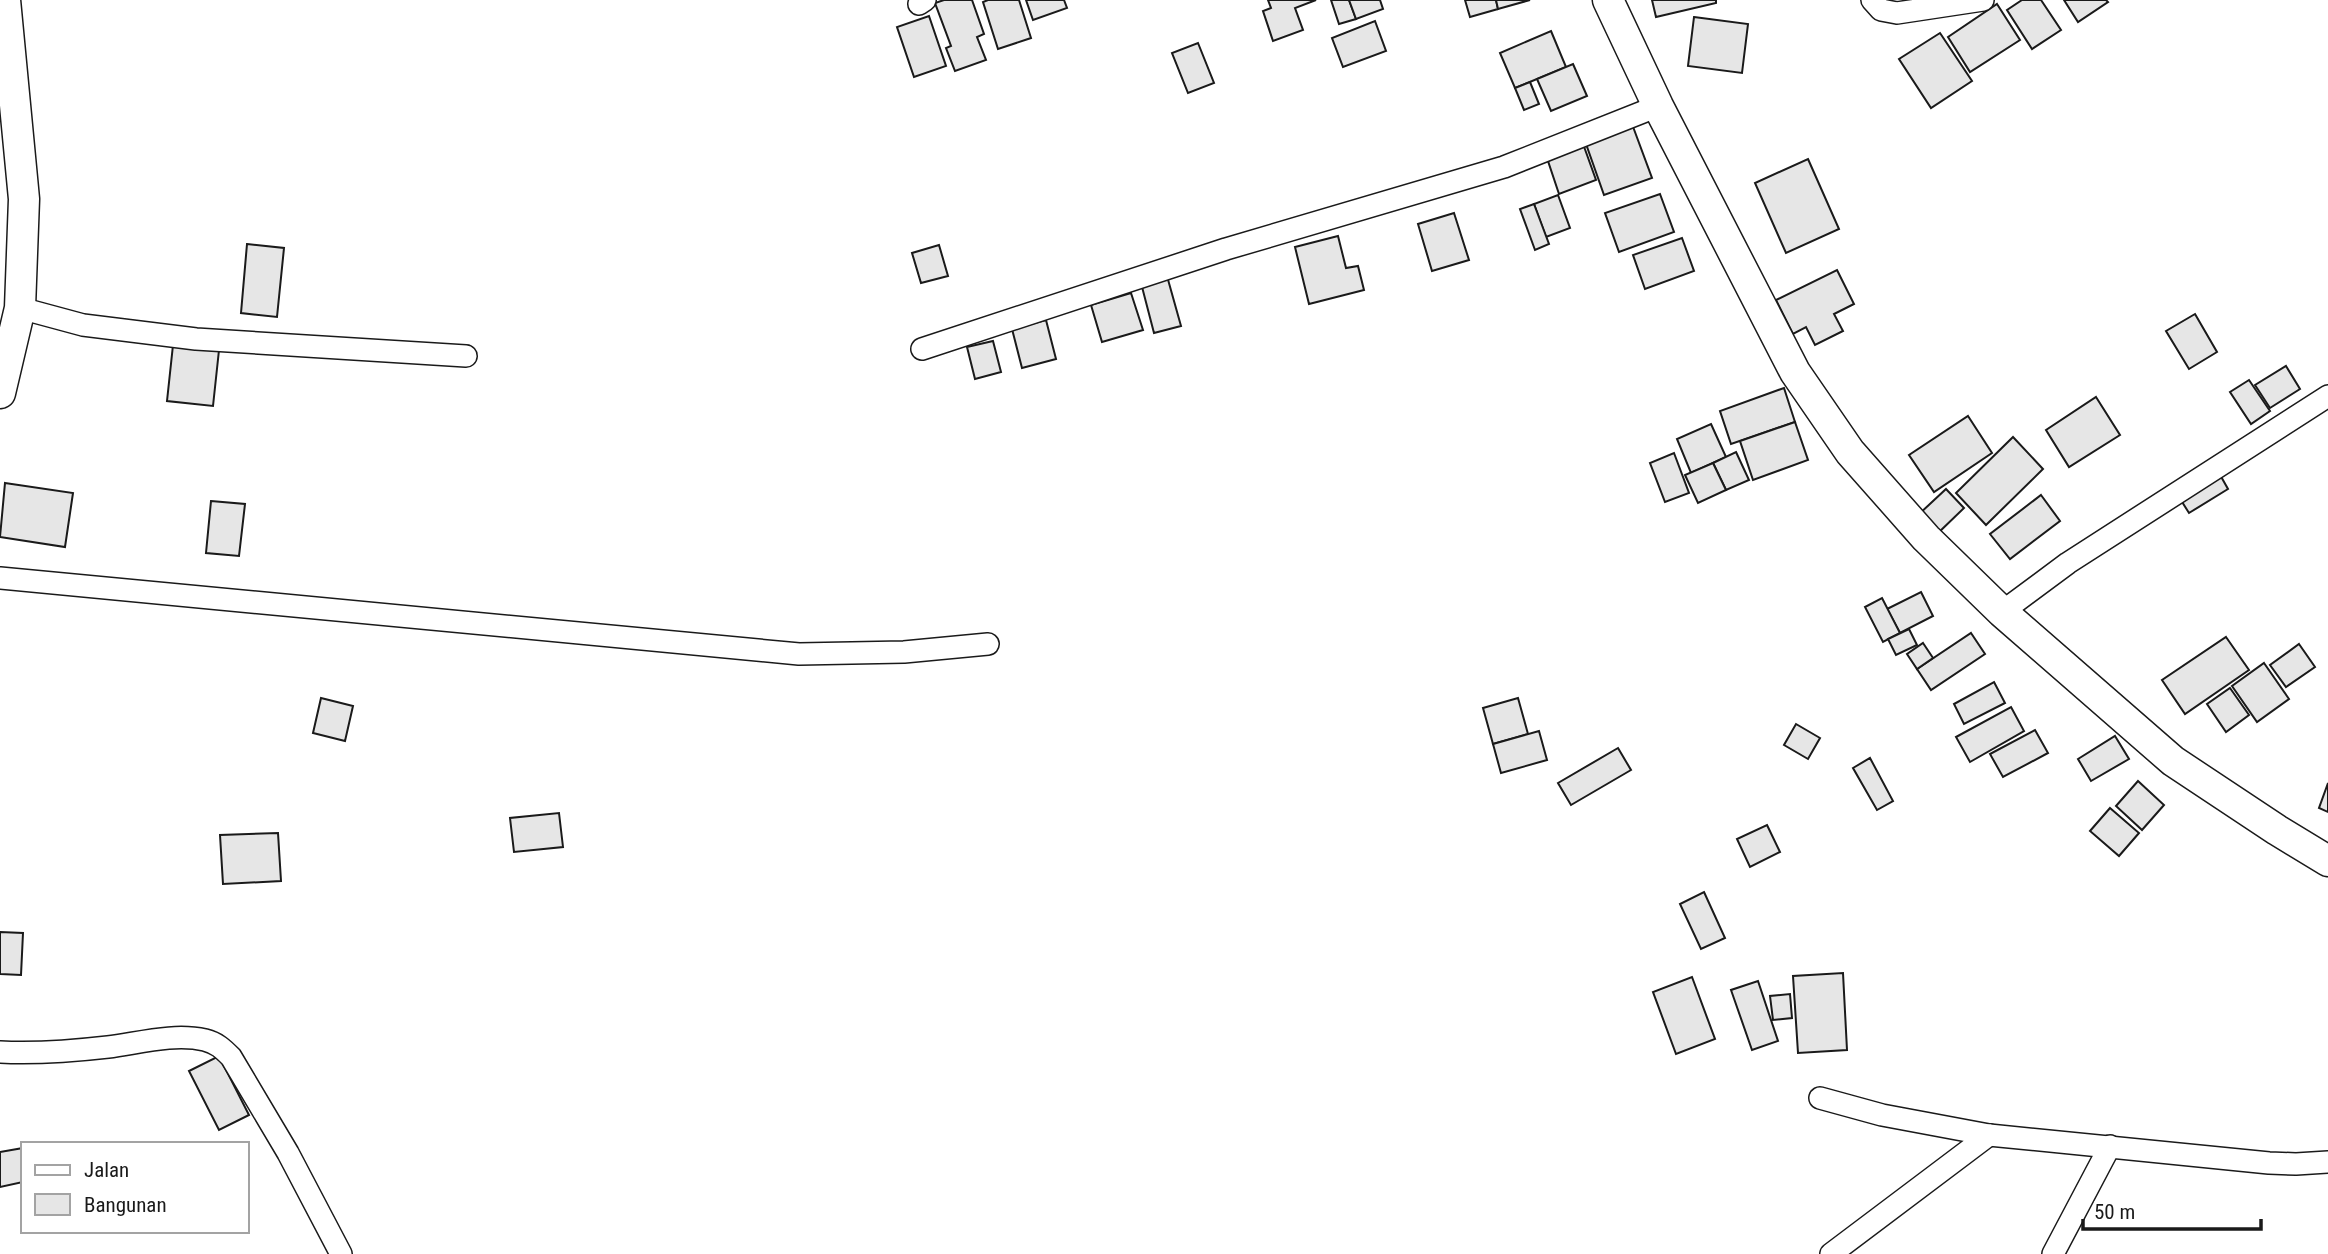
<svg xmlns="http://www.w3.org/2000/svg" width="2328" height="1254" viewBox="0 0 2328 1254" font-family="'Roboto Condensed',sans-serif">
  <style>
    .building { fill: #e6e6e6; stroke: #1a1a1a; stroke-width: 2 }
    .lines { fill: none; stroke-linecap: round; stroke-linejoin: round }
    .street-casing { stroke: #1a1a1a; stroke-width: 24 }
    .secondary-casing { stroke: #1a1a1a; stroke-width: 33 }
    .street { stroke: #fff; stroke-width: 21 }
    .secondary { stroke: #fff; stroke-width: 30 }
  </style>
  <rect width="100%" height="100%" fill="#fff"/>
  <!-- building -->
  <g class="building">
    <polygon points="944,0 972,0 984,34 977,37 986,60 955,71 946,48 951,46 935,3"/>
    <polygon points="988,0 1019,0 1031,38 998,49 983,2"/>
    <polygon points="1026,0 1064,0 1067,8 1033,20"/>
    <polygon points="1268,0 1316,0 1295,8 1303,30 1273,41 1263,11 1271,8"/>
    <polygon points="1331,0 1349,0 1356,19 1339,24"/>
    <polygon points="1349,0 1380,0 1383,9 1356,19"/>
    <polygon points="1465,0 1496,0 1498,9 1470,17"/>
    <polygon points="1496,0 1530,0 1498,9"/>
    <polygon points="1652,0 1716,0 1716,3 1656,17"/>
    <polygon points="2022,0 2041,0 2061,30 2032,49 2007,10"/>
    <polygon points="2064,0 2106,0 2108,2 2078,22"/>
    <polygon points="1997,4 2020,40 1970,72 1948,37"/>
    <polygon points="929,16 946,66 914,77 897,27"/>
    <polygon points="1694,17 1748,24 1742,73 1688,66"/>
    <polygon points="1375,21 1386,51 1343,67 1332,38"/>
    <polygon points="1551,31 1566,67 1515,88 1500,53"/>
    <polygon points="1940,33 1972,81 1931,108 1899,59"/>
    <polygon points="1198,43 1214,83 1188,93 1172,53"/>
    <polygon points="1573,64 1587,96 1551,111 1537,79"/>
    <polygon points="1530,82 1539,104 1524,110 1515,88"/>
    <polygon points="1632,124 1652,178 1604,195 1585,141"/>
    <polygon points="1582,141 1596,180 1559,194 1546,155"/>
    <polygon points="1808,159 1839,229 1786,253 1755,183"/>
    <polygon points="1660,194 1674,232 1619,252 1605,213"/>
    <polygon points="1558,195 1570,228 1546,237 1534,204"/>
    <polygon points="1534,204 1549,244 1535,250 1520,209"/>
    <polygon points="1454,213 1469,260 1432,271 1418,224"/>
    <polygon points="1338,236 1346,268 1358,266 1364,290 1309,304 1295,247"/>
    <polygon points="1682,238 1694,271 1645,289 1633,255"/>
    <polygon points="247,244 284,248 277,317 241,313"/>
    <polygon points="939,245 948,276 921,283 912,253"/>
    <polygon points="1837,270 1854,304 1834,314 1843,331 1815,345 1806,327 1793,334 1776,300"/>
    <polygon points="1167,276 1181,326 1154,333 1141,283"/>
    <polygon points="1131,293 1143,330 1102,342 1091,305"/>
    <polygon points="2195,314 2217,352 2189,369 2166,331"/>
    <polygon points="1046,320 1056,359 1022,368 1012,329"/>
    <polygon points="993,341 1001,372 975,379 967,347"/>
    <polygon points="173,345 219,350 213,406 167,401"/>
    <polygon points="2286,366 2300,389 2270,408 2255,385"/>
    <polygon points="2249,380 2270,411 2251,424 2230,392"/>
    <polygon points="1784,388 1795,422 1731,444 1720,411"/>
    <polygon points="2096,397 2120,435 2069,467 2046,430"/>
    <polygon points="1968,416 1992,453 1934,492 1909,455"/>
    <polygon points="1795,422 1808,460 1753,480 1740,441"/>
    <polygon points="1711,424 1726,457 1691,473 1677,439"/>
    <polygon points="2013,437 2043,469 1986,525 1956,493"/>
    <polygon points="1736,452 1749,480 1726,490 1713,463"/>
    <polygon points="1674,453 1689,493 1665,502 1650,463"/>
    <polygon points="1713,463 1726,490 1698,503 1685,475"/>
    <polygon points="2219,473 2228,489 2189,513 2179,497"/>
    <polygon points="5,483 73,493 65,547 0,537"/>
    <polygon points="1946,489 1964,508 1936,535 1917,516"/>
    <polygon points="2041,495 2060,521 2010,559 1990,534"/>
    <polygon points="211,501 245,504 239,556 206,553"/>
    <polygon points="1921,592 1933,616 1900,633 1887,609"/>
    <polygon points="1882,598 1900,633 1883,642 1865,607"/>
    <polygon points="1909,629 1917,645 1896,655 1888,639"/>
    <polygon points="1971,633 1985,654 1931,690 1917,669"/>
    <polygon points="2226,637 2249,670 2185,714 2162,680"/>
    <polygon points="1923,643 1933,658 1917,669 1907,654"/>
    <polygon points="2299,644 2315,667 2286,687 2270,665"/>
    <polygon points="2264,663 2289,699 2257,722 2232,686"/>
    <polygon points="1994,682 2005,703 1964,724 1954,704"/>
    <polygon points="2230,688 2249,715 2226,732 2207,704"/>
    <polygon points="321,698 353,706 345,741 313,733"/>
    <polygon points="1518,698 1528,734 1493,744 1483,708"/>
    <polygon points="2011,707 2024,731 1970,762 1956,737"/>
    <polygon points="1796,724 1820,738 1808,759 1784,745"/>
    <polygon points="2035,730 2048,753 2003,777 1990,754"/>
    <polygon points="1539,731 1547,760 1501,773 1493,744"/>
    <polygon points="2115,736 2129,759 2091,781 2078,759"/>
    <polygon points="1618,748 1631,770 1571,805 1558,783"/>
    <polygon points="1870,758 1893,801 1877,810 1853,768"/>
    <polygon points="2138,781 2164,805 2142,830 2116,806"/>
    <polygon points="2328,783 2328,812 2319,808"/>
    <polygon points="2110,808 2139,833 2119,856 2090,831"/>
    <polygon points="559,813 563,847 514,852 510,818"/>
    <polygon points="1767,825 1780,852 1750,867 1737,839"/>
    <polygon points="278,833 281,881 223,884 220,835"/>
    <polygon points="1704,892 1725,938 1701,949 1680,904"/>
    <polygon points="0,932 23,933 21,975 0,974"/>
    <polygon points="1843,973 1847,1050 1798,1053 1793,976"/>
    <polygon points="1692,977 1715,1039 1676,1054 1653,992"/>
    <polygon points="1758,981 1778,1041 1752,1050 1731,990"/>
    <polygon points="1790,994 1792,1018 1773,1020 1770,996"/>
    <polygon points="219,1056 249,1115 219,1130 189,1071"/>
    <polygon points="23,1148 23,1182 0,1187 0,1152"/>
  </g>
  <g class="lines">
    <defs>
      <g id="street">
        <polyline points="1872,0 1881,10 1897,13 1983,0"/>
        <polyline points="919,4 925,0"/>
        <polyline points="20,308 83,325 196,339 466,356"/>
        <polyline points="922,349 1226,249 1504,167 1658,106"/>
        <polyline points="0,578 799,654 904,652 988,644"/>
        <polyline points="2002,612 2068,563 2328,396"/>
        <path d="M 0,1052 C 36,1054 73,1051 108,1047 C 139,1043 174,1033 205,1040 C 217,1043 223,1049 231,1057 L 288,1153 L 341,1254"/>
        <polyline points="1820,1098 1882,1115 1989,1135 2269,1163 2296,1164 2328,1162"/>
        <polyline points="1831,1254 1989,1135"/>
        <polyline points="2053,1254 2110,1146"/>
      </g>
      <g id="secondary">
        <polyline points="1608,0 1658,106 1795,372 1850,452 1926,538 2002,612 2173,761 2277,830 2328,861"/>
        <polyline points="0,393 20,308 24,199 5,0"/>
      </g>
    </defs>
    <!-- street casing -->
    <use href="#street" class="street-casing"/>
    <!-- secondary casing -->
    <use href="#secondary" class="secondary-casing"/>
    <!-- street -->
    <use href="#street" class="street"/>
    <!-- secondary -->
    <use href="#secondary" class="secondary"/>
  </g>
  <!-- legend -->
  <rect x="21" y="1142" width="228" height="91" fill="#ffffff" stroke="#a3a3a3" stroke-width="2"/>
  <rect x="35" y="1165" width="35" height="10" fill="#ffffff" stroke="#a3a3a3" stroke-width="2"/>
  <text x="84" y="1177" font-size="21" fill="#1a1a1a">Jalan</text>
  <rect x="35" y="1194" width="35" height="21" fill="#e6e6e6" stroke="#a3a3a3" stroke-width="2"/>
  <text x="84" y="1212" font-size="21" fill="#1a1a1a">Bangunan</text>
  <!-- scale -->
  <path d="M2083 1219v10h178v-10" fill="none" stroke="#1a1a1a" stroke-width="3.5"/>
  <text x="2094" y="1219" font-size="21" fill="#1a1a1a" stroke="#ffffff" stroke-width="5" paint-order="stroke">50 m</text>
</svg>
